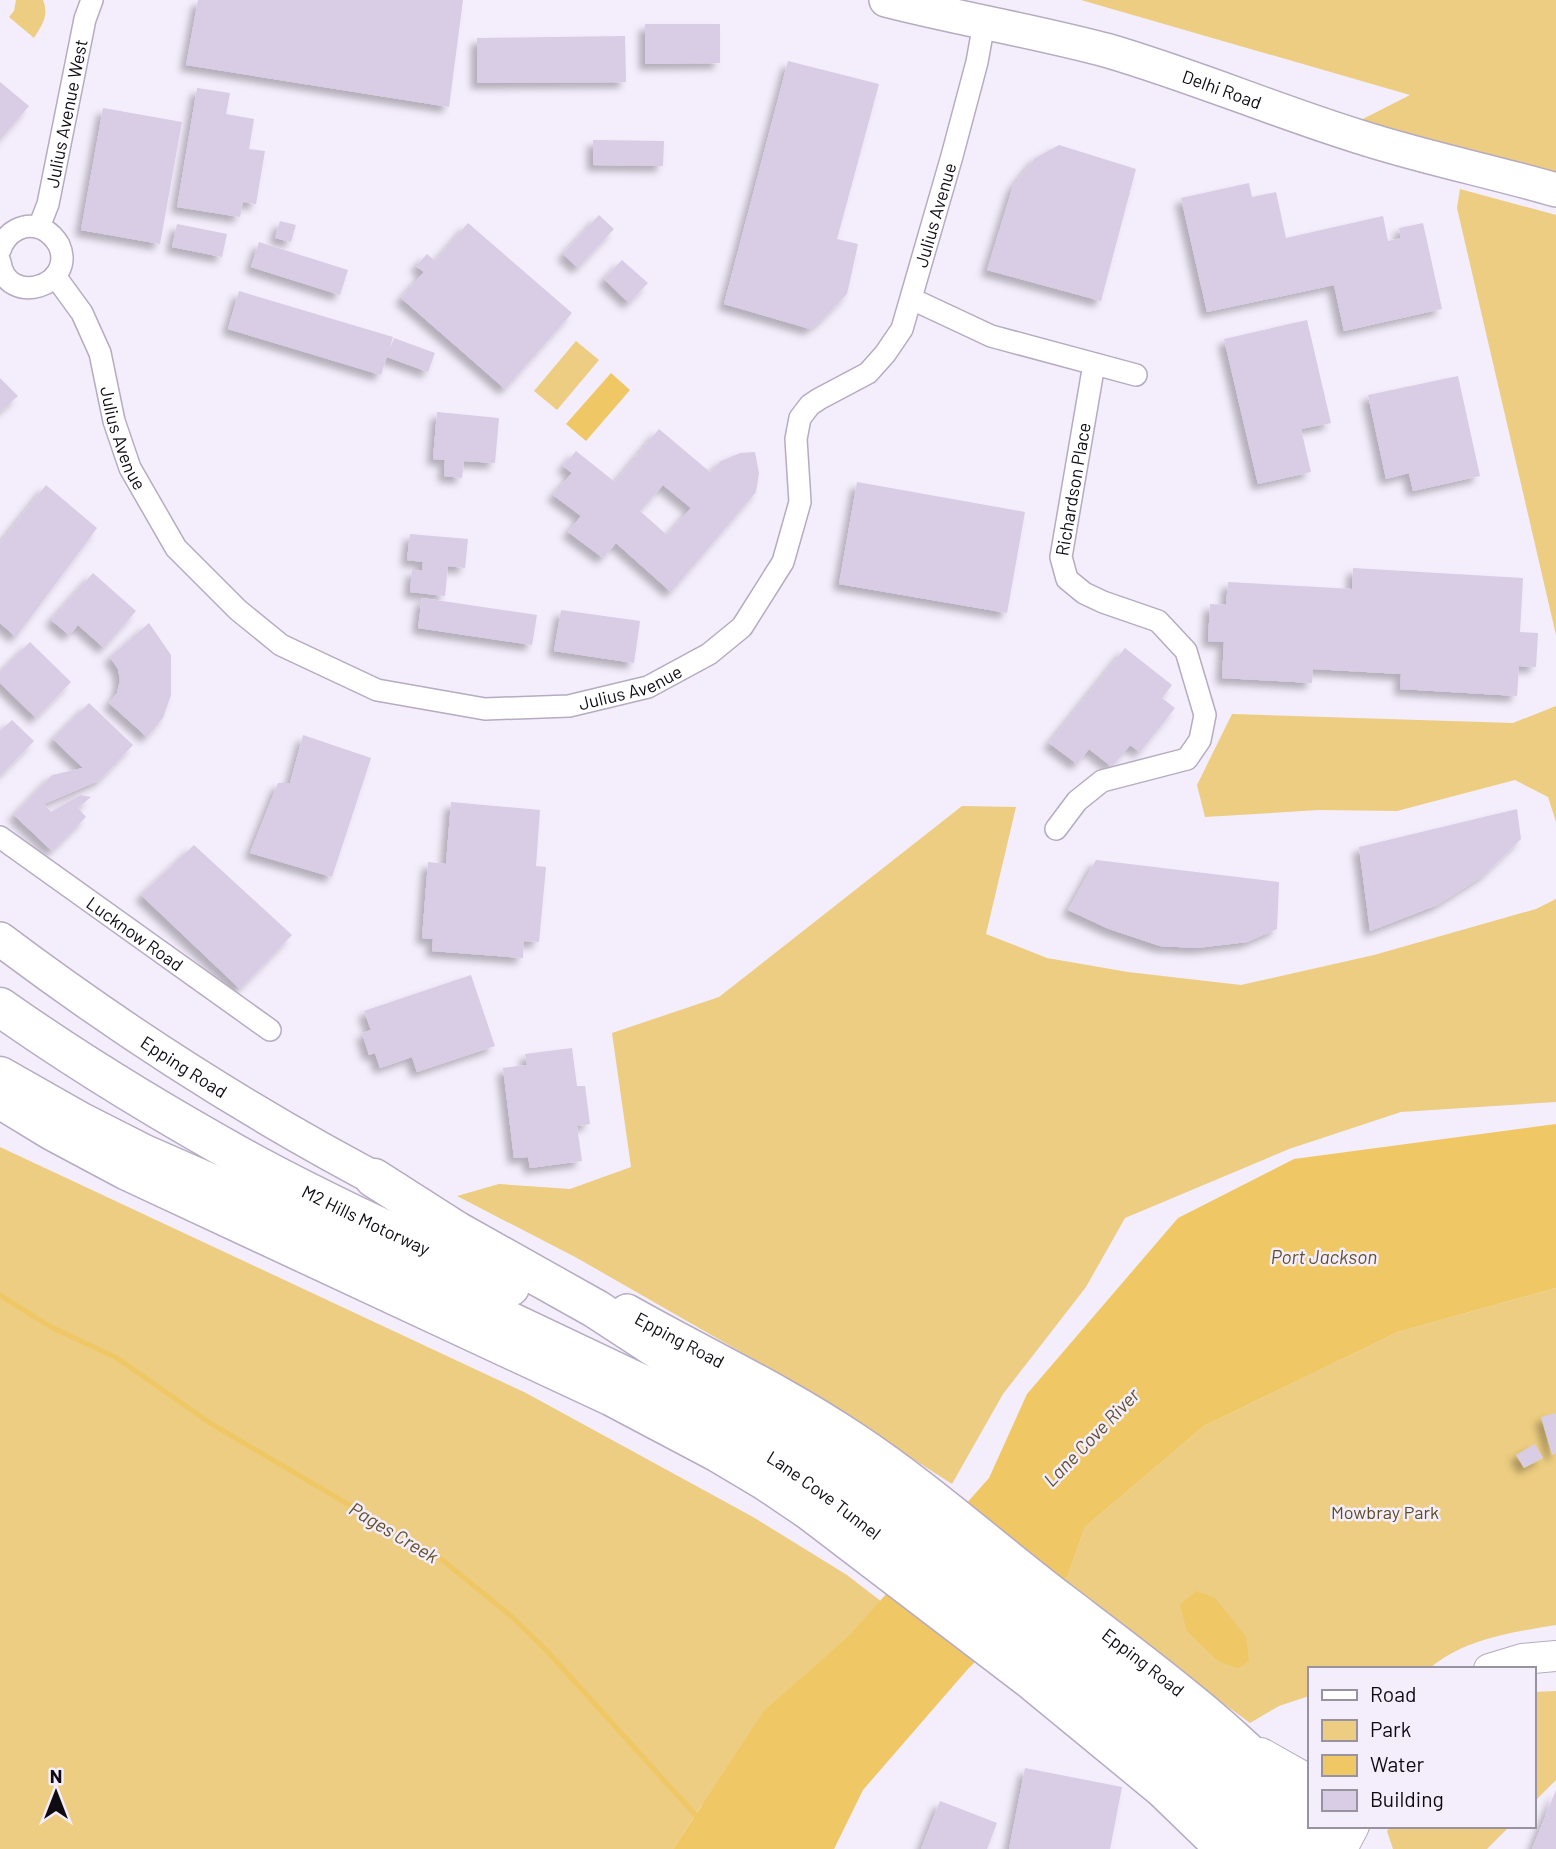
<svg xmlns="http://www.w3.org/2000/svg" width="1556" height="1849" viewBox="0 0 1556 1849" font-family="Barlow,sans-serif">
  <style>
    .green { fill: #eccd81 }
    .water { fill: #efc765 }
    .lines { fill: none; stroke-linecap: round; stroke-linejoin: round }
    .stream { stroke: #efc765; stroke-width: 5 }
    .building { fill: #d8cde4; fill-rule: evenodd; filter: url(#shadow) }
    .minor-casing { stroke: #b6abc1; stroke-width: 24 }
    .secondary-casing { stroke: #b6abc1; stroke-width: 32 }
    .primary-casing { stroke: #b6abc1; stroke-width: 36 }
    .motorway-casing { stroke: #b6abc1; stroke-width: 41 }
    .minor { stroke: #fff; stroke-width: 21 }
    .secondary { stroke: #fff; stroke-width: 30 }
    .primary { stroke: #fff; stroke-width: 33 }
    .motorway { stroke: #fff; stroke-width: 38 }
    .labels { text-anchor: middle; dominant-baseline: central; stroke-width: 5; stroke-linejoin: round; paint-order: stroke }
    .street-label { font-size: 18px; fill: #0f0b13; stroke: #f4edfc }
    .park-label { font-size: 18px; fill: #5d4d24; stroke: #f4edfc }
    .water-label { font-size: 19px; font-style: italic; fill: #625128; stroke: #f4edfc }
  </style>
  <defs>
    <filter id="shadow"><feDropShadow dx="-6" dy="6" stdDeviation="3.5" flood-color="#0004"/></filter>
  </defs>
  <rect width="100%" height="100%" fill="#f4edfc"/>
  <!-- green -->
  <g class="green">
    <path d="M 16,0 L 43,0 C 49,15 43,24 34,38 L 9,17 L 14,11 Z"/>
    <polygon points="1081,0 1556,0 1556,175 1359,121 1410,95"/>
    <polygon points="1460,189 1556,215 1556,635 1457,208"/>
    <polygon points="576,341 599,360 557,410 534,391"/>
    <polygon points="1556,706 1556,822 1548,797 1515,780 1397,811 1319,810 1205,817 1197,785 1232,714 1513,723"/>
    <polygon points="962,806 1016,807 986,934 1047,958 1128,972 1241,985 1374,955 1536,909 1556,899 1556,1102 1401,1112 1289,1149 1125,1218 1086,1287 1003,1394 952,1484 795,1383 577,1258 457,1196 499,1184 570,1189 631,1167 612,1033 719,997"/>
    <polygon points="0,1147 526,1393 753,1517 847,1575 882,1602 701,1806 673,1849 0,1849"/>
    <path d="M 1556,1288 L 1556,1625 C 1513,1632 1463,1639 1429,1669 L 1309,1669 L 1309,1696 L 1279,1706 L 1250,1723 L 1056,1580 L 1067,1578 L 1085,1527 L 1204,1426 L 1398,1332 Z"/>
    <polygon points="1556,1691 1556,1780 1533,1803 1533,1692"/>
    <polygon points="1391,1826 1510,1826 1487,1849 1393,1849 1387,1831"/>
  </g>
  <!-- water -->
  <g class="water">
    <polygon points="611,373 630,390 586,441 566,424"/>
    <polygon points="1556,1124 1556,1288 1398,1332 1204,1426 1085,1527 1067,1578 1056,1581 967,1670 863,1790 834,1849 673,1849 764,1711 849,1636 989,1478 1027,1394 1178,1218 1294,1159"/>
    <polygon points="1196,1591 1215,1598 1246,1637 1249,1661 1238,1668 1218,1661 1187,1631 1180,1605"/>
  </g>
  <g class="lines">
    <!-- stream -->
    <polyline class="stream" points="0,1295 51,1327 117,1358 210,1423 441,1559 511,1616 547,1651 699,1819"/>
  </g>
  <!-- building -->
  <g class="building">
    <polygon points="198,0 463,0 449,107 186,65"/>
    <polygon points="645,24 720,24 720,63 645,64"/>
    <polygon points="625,36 626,82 477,83 477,38"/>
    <polygon points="788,61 879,84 837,239 858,244 847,294 823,319 810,329 724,304"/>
    <polygon points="0,82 29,106 0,140"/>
    <polygon points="197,88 230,93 226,114 254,119 249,149 265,151 256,204 243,202 240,217 177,207"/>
    <polygon points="103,108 182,122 160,244 81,230"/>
    <polygon points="593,140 664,141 663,166 593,165"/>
    <polygon points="1059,145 1136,169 1101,301 987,270 1013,186 1035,158"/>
    <polygon points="1249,183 1252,197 1276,192 1286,238 1383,216 1388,241 1401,238 1399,228 1423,223 1442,309 1344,331 1334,285 1207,312 1181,198"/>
    <polygon points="599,215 614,229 578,268 563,254"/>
    <polygon points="280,221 296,225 291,242 275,238"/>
    <polygon points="468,223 572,313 505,389 401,298 424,272 416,266 427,254 435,261"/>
    <polygon points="177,224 227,234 222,257 172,247"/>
    <polygon points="259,242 348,270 340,295 251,267"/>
    <polygon points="622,260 648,283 629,303 604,279"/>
    <polygon points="239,291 393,337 381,375 228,329"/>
    <polygon points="1307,320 1331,423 1301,429 1311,472 1258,484 1224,339"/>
    <polygon points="394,338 435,353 428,372 387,357"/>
    <polygon points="1458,376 1480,476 1413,491 1409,473 1386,479 1368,395"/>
    <polygon points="0,378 18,396 0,412"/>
    <polygon points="437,412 499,418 495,463 464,461 462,478 444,476 445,460 433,459"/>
    <path d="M 659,429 L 710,472 L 721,461 L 740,453 L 755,452 L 759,473 L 756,492 L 671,592 L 616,543 L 603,558 L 568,532 L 581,516 L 553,495 L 572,473 L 563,466 L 576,451 L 615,482 ZM 663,485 L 691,508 L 667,535 L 640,511 Z"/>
    <polygon points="857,482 1025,512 1007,613 839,584"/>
    <polygon points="46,485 97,528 16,637 0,623 0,543"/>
    <polygon points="410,534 468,539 465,568 448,566 445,596 410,592 412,570 422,571 423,562 407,560"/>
    <polygon points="1353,568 1523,578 1520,632 1538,633 1536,667 1519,666 1517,696 1400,689 1401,674 1313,669 1312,683 1222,678 1224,642 1208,641 1210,604 1226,605 1228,582 1352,589"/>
    <polygon points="93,573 136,611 104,648 78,625 69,635 51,620"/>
    <polygon points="422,598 537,615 532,645 418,628"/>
    <polygon points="561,610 640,621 634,663 554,651"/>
    <polygon points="149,623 171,655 171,695 163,718 147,737 109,703 117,693 120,680 118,669 110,657"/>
    <polygon points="30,642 71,682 36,718 0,683 0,672"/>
    <polygon points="1125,648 1172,685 1162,698 1175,708 1140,752 1130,745 1112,767 1089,749 1077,764 1049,743"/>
    <polygon points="89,703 133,745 100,780 44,804 51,812 80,795 91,797 78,808 86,817 52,851 14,815 52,775 83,768 53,739"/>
    <polygon points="12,720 34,741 0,776 0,731"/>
    <polygon points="303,735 371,758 332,877 250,853 278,783 290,783"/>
    <polygon points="451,802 540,810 536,866 546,867 539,942 524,941 523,958 432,951 433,939 422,938 428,862 446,864"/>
    <polygon points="1517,809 1521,839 1484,875 1437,905 1370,931 1359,847"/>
    <polygon points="194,845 292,935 240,989 141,895"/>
    <polygon points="1096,860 1279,882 1277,929 1247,942 1197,948 1160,946 1109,929 1068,910"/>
    <polygon points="471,975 495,1046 417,1072 412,1057 380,1068 375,1053 369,1055 362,1033 371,1030 364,1011"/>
    <polygon points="572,1048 577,1086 585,1086 590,1124 577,1126 582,1161 530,1168 528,1157 514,1158 503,1068 527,1065 525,1054"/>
    <polygon points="1556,1413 1556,1453 1552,1455 1541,1417"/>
    <polygon points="1535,1444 1543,1458 1524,1468 1516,1455"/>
    <polygon points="1025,1768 1122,1787 1110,1849 1009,1849"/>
    <polygon points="1556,1790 1556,1849 1532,1849"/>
    <polygon points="940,1801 997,1823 987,1849 921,1849"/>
  </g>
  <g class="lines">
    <defs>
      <g id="minor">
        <path id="s1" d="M 39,227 L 48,204 L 85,19 L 92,0"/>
        <path d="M 0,250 C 6,232 24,221 43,229 C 50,233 55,238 59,245 C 77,286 7,308 0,262"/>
        <path id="s2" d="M 55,276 L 82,313 L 100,353 L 114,421 L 130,468 L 176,548 L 238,610 L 281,645 L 377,690 L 485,709 L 569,706 L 648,687 L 709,654 L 742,627 L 783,562 L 800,502 L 796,439 L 800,418 L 810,405 L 819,399 L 868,373 L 885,354 L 902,329 L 952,156 L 977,62 L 984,23"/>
        <polyline points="912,299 991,336 1136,375"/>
        <path id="s3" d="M 1056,829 L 1077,801 L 1102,781 L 1187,759 L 1200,740 L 1205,715 L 1186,651 L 1158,621 L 1103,602 L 1084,593 L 1067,579 L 1061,557 L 1094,364"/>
        <path id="s4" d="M 0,837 L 270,1030"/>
      </g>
      <g id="secondary">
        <polyline points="1489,1669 1522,1659 1556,1656"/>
        <polyline points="1261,1753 1309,1780"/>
        <polyline points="1342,1849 1354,1826"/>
      </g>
      <g id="primary">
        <path id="s5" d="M 886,0 C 960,19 1035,31 1109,51 C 1194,76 1276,111 1360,137 C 1425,158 1491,171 1556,190"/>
        <path id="s6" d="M 0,939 C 125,1033 258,1118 397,1190"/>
        <polyline points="0,1102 51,1133 126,1173 611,1399 717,1455 764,1483 807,1512 1031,1683 1161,1790 1222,1849"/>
        <path id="s7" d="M 627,1311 C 703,1354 781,1390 854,1439 C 928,1488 994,1548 1064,1601 C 1152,1668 1236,1729 1309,1812"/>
        <polyline points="1321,1826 1341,1849"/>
      </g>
      <g id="motorway">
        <path id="s8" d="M 0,1007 C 81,1064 167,1116 254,1164 C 337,1209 424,1247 510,1287"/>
        <path id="s9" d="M 0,1076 L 81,1122 L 144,1154 L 322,1232 L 648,1387 L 716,1423 L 779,1461 L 828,1496 L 1098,1705 L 1210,1798 L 1265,1849"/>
        <polyline points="374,1178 457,1231 596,1309 847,1473 1199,1748 1304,1842"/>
      </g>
    </defs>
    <!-- minor casing -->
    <use href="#minor" class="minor-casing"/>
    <!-- secondary casing -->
    <use href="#secondary" class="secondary-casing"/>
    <!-- primary casing -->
    <use href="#primary" class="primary-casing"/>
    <!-- motorway casing -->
    <use href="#motorway" class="motorway-casing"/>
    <!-- minor -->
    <use href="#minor" class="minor"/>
    <!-- secondary -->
    <use href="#secondary" class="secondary"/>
    <!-- primary -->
    <use href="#primary" class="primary"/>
    <!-- motorway -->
    <use href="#motorway" class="motorway"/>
  </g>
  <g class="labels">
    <!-- street labels -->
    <g class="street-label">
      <text stroke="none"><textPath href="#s5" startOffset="348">Delhi Road</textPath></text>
      <text stroke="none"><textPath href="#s1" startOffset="117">Julius Avenue West</textPath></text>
      <text stroke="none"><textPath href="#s2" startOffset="1418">Julius Avenue</textPath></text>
      <text stroke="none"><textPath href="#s2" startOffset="178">Julius Avenue</textPath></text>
      <text stroke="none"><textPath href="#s3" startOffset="504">Richardson Place</textPath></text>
      <text stroke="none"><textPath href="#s2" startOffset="808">Julius Avenue</textPath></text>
      <text stroke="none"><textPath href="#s4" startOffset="166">Lucknow Road</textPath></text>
      <text stroke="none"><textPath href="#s6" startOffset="224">Epping Road</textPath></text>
      <text stroke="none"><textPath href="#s8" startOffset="424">M2 Hills Motorway</textPath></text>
      <text stroke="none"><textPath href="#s7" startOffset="60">Epping Road</textPath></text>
      <text stroke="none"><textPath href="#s9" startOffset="926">Lane Cove Tunnel</textPath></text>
      <text stroke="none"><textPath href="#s7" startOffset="626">Epping Road</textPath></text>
    </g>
    <!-- park labels -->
    <g class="park-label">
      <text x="1385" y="1512">Mowbray Park</text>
    </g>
    <!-- water labels -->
    <g class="water-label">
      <text x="1324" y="1256">Port Jackson</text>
      <text transform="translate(1091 1437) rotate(-46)">Lane Cove River</text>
      <text transform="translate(394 1532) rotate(31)">Pages Creek</text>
    </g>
  </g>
  <!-- legend -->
  <rect x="1308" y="1667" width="228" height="161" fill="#f4edfc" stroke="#98939f" stroke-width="2"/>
  <rect x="1322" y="1690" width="35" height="10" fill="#ffffff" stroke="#98939f" stroke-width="2"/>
  <text x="1370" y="1702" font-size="21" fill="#0f0b13">Road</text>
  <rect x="1322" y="1720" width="35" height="21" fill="#eccd81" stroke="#98939f" stroke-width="2"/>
  <text x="1370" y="1737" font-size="21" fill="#0f0b13">Park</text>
  <rect x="1322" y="1755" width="35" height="21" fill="#efc765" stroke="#98939f" stroke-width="2"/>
  <text x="1370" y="1772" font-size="21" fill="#0f0b13">Water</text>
  <rect x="1322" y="1790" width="35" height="21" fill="#d8cde4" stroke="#98939f" stroke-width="2"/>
  <text x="1370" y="1807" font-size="21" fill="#0f0b13">Building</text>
  <!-- north arrow -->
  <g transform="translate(56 1793)" stroke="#f4edfc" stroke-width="5" paint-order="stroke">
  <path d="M0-5L12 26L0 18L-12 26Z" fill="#0f0b13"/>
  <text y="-10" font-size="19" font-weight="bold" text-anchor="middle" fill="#0f0b13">N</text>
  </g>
</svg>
